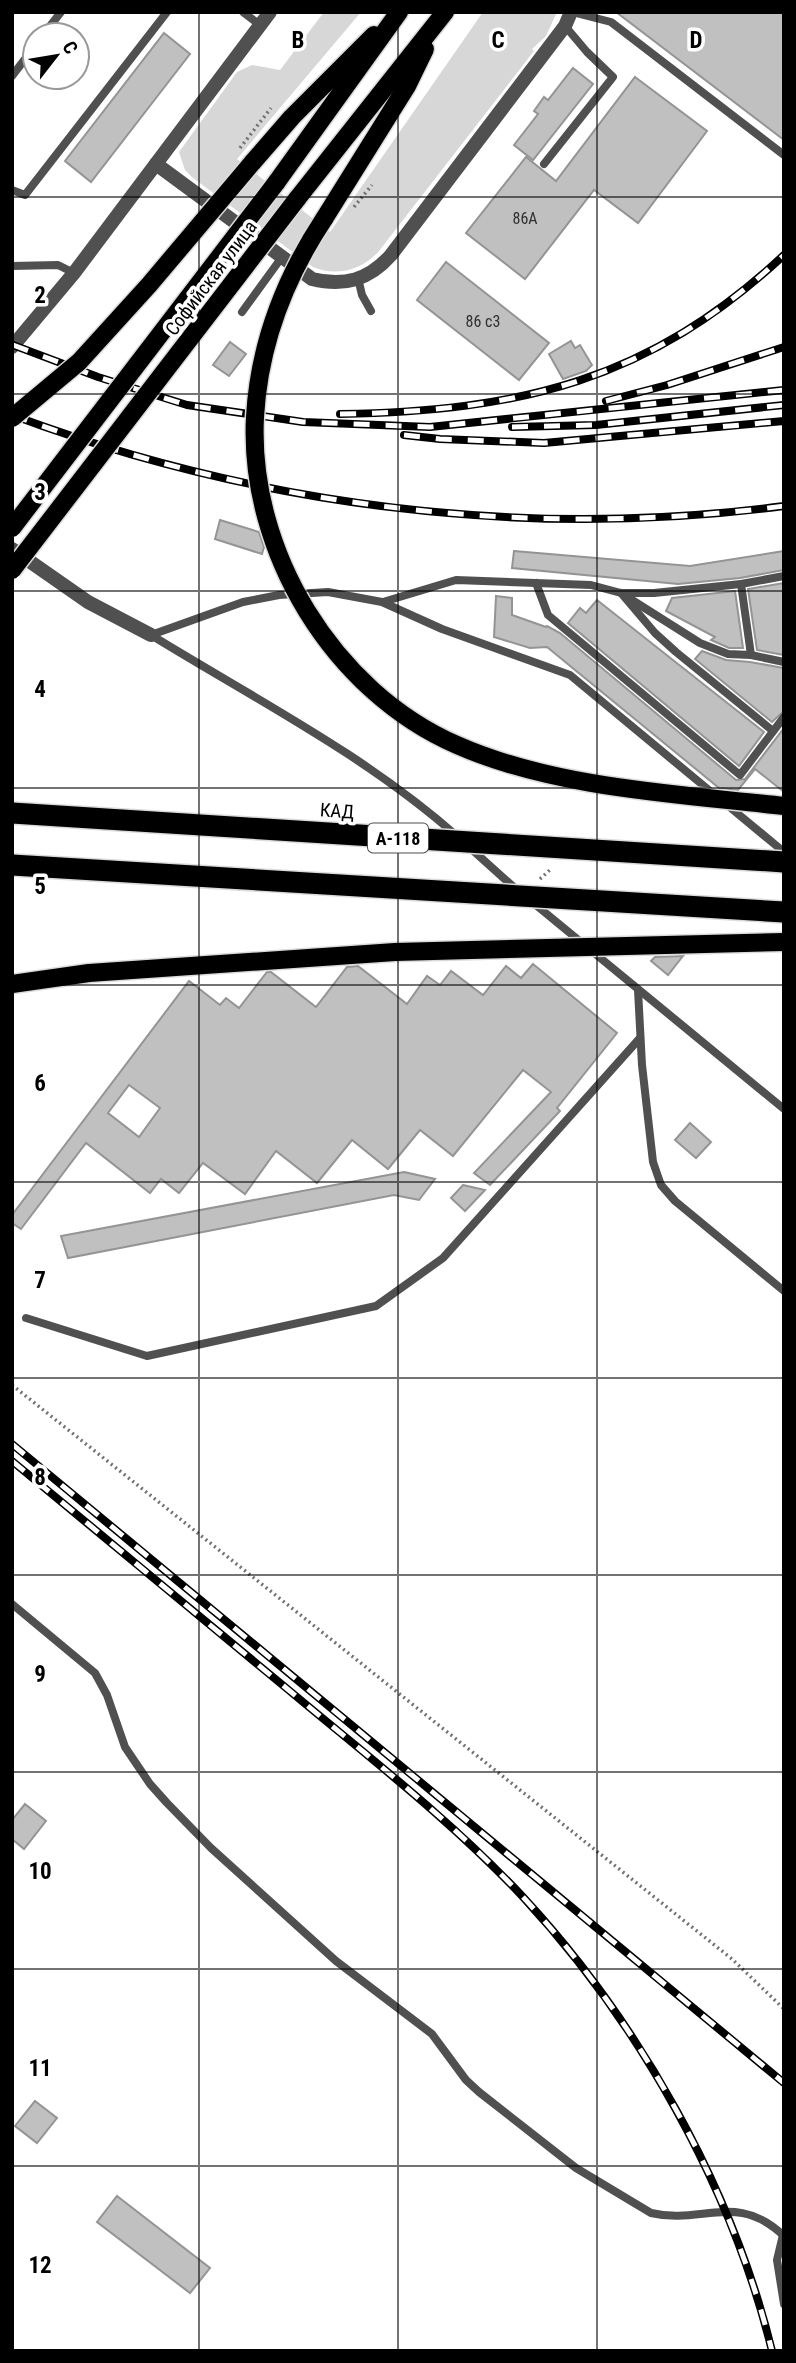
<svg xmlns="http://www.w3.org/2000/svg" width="796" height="2363" viewBox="0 0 796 2363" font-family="'Roboto Condensed',sans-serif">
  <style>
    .green { fill: #d7d7d7 }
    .building { fill: #c0c0c0; stroke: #949494; stroke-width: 2; fill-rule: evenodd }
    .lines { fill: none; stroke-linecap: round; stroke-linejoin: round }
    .primary-casing { stroke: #dbdbdb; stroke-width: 21 }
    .path { stroke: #727272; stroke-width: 3.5; stroke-dasharray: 2 3.5; stroke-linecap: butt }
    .service { stroke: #505050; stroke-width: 8 }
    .minor { stroke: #505050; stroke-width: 14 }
    .primary { stroke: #000; stroke-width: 18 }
    .rail-casing { stroke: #000; stroke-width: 8 }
    .rail { stroke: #fff; stroke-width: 5; stroke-dasharray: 16; stroke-linecap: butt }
    .primary-bridge-casing { stroke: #dbdbdb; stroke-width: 21; stroke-linecap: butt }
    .motorway-bridge-casing { stroke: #dbdbdb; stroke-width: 24; stroke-linecap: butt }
    .primary-bridge { stroke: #000; stroke-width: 18 }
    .motorway-bridge { stroke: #000; stroke-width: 21 }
    .grid { fill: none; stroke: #000; stroke-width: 2; stroke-opacity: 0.55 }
    .labels { text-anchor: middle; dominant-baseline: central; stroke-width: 7; stroke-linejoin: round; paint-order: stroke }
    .number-label { font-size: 16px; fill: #303030 }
    .shield { fill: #fff; stroke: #4c4c4c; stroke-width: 2 }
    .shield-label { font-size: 18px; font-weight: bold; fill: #000 }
    .street-label { font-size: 19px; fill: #000; stroke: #fff }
    .grid-label { font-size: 23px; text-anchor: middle; font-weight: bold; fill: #000; stroke: #fff; stroke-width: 7; stroke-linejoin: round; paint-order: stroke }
  </style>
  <rect width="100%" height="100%" fill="#fff"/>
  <!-- green -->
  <path class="green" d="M 324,12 L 361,12 L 237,159 L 330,232 L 483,12 L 557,12 L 546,36 L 532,49 L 534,51 L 379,251 C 362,270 337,277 313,267 L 193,178 L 185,170 L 179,152 L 237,72 L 252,65 L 280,70 Z"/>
  <!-- building -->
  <g class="building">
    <polygon points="616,12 784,12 784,140"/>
    <polygon points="164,33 190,54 91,182 65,161"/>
    <polygon points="573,68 593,84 533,160 514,145 538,114 534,111 544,97 548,100"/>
    <polygon points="635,77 707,131 638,223 594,190 525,279 466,233 526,157 556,181"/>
    <polygon points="446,262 549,343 519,380 417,300"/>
    <polygon points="571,341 575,348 580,345 592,365 586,371 563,379 549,354"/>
    <polygon points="230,342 246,354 229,376 213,365"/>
    <polygon points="220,520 259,532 264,547 262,554 215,539"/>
    <polygon points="514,551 690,566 784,551 784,570 740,578 678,584 512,568"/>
    <polygon points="784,583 784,655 757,650 748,589"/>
    <polygon points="735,591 743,648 729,648 711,640 715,637 666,611 672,598"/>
    <polygon points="496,596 512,598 512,615 546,627 547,626 560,633 736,780 745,779 784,728 784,792 755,769 738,790 719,788 547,647 530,648 494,637"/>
    <polygon points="597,600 764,732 739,766 568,623 580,608 586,613"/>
    <polygon points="702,651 726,660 750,662 784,668 784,711 772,722 695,659"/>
    <polygon points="683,956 668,975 651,961 655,957"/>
    <path d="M 533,964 L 617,1033 L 557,1108 L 560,1111 L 490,1185 L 474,1173 L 551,1092 L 523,1070 L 453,1156 L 420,1130 L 388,1169 L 352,1140 L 317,1183 L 276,1151 L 245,1194 L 203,1163 L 179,1193 L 161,1179 L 150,1193 L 86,1143 L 21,1229 L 12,1223 L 12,1215 L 189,981 L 220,1005 L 226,998 L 239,1008 L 267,972 L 271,972 L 316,1007 L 347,967 L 358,966 L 407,1004 L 427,976 L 440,985 L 451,971 L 483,995 L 506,966 L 521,978 ZM 129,1085 L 160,1108 L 139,1137 L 108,1113 Z"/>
    <polygon points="690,1123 711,1142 696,1158 675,1140"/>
    <polygon points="404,1172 435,1179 419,1200 394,1195 68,1258 61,1236"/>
    <polygon points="463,1185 485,1190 465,1211 451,1198"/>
    <polygon points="25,1804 46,1821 24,1849 12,1839 12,1820"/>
    <polygon points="35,2101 57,2118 37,2143 15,2126"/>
    <polygon points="117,2196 210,2268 190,2293 97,2222"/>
  </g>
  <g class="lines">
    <defs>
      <g id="primary">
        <polyline points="252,163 292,117 374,35"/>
        <polyline points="276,183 399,12"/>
        <polyline points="297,199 445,12"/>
        <polyline points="324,219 407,86 425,49"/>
      </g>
    </defs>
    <!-- primary casing -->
    <use href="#primary" class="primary-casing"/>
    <!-- path -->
    <g class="path">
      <polyline points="240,148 271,108"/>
      <polyline points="354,207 372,185"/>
      <polyline points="540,879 552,868"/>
      <polyline points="12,1143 12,1169"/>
      <polyline points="12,1385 732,1959 784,2009"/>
    </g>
    <!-- service -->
    <g class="service">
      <polyline points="243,12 260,25"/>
      <polyline points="572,12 611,22 784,155"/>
      <polyline points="43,35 61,12"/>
      <polyline points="12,76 35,46"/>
      <polyline points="544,164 613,77 587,52 565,26"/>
      <polyline points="12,190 25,195 167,12"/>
      <polyline points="12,266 58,265 74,273"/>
      <polyline points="358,278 362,295 371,311"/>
      <polyline points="242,312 282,257"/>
      <polyline points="536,583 548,615 740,775 784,717"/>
      <polyline points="741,584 751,655"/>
      <polyline points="621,593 655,633 676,652 773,731"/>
      <polyline points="632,600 700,643 728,654 751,655 784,662"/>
      <polyline points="383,602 456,580 591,585 621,593 654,593 741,584 784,576"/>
      <path d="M 151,635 C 255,699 367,756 458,837"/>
      <polyline points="151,635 243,602 279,595 328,592 382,602 442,629 570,675 716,796"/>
      <polyline points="726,804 784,852"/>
      <polyline points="468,846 518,891"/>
      <polyline points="531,901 784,1109"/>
      <polyline points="638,990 642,1065 653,1162 661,1185 675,1201 784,1291"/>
      <polyline points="26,1318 147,1356 376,1306 443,1258 640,1038"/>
      <path d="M 12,1604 L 95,1673 L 107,1695 L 125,1747 L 150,1784 L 167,1803 L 211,1848 L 336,1961 L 432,2034 L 466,2080 L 479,2092 L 576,2168 L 651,2213 C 702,2225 737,2191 784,2236"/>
      <polyline points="783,2235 777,2260 784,2304"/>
    </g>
    <!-- minor -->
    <g class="minor">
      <path d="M 156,164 L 312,279 C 344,287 369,280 391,255 L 565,26 L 571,12"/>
      <polyline points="12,347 74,273 270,12"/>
      <polyline points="12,549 88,602 151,635"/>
    </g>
    <!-- primary -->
    <use href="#primary" class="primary"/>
    <defs>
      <g id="rail">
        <polyline points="13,345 98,377 187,405 303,422 430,427 784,390"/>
        <polyline points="606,401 667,385 784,347"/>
        <path d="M 340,414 C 520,411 649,381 784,255"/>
        <path d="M 12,415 C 256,506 525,540 784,506"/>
        <polyline points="512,427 596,425 784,405"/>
        <polyline points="404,435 440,439 544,443 784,421"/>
        <polyline points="12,1444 784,2083"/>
        <path d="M 12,1461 C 103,1536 194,1612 285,1687 C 366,1755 451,1820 523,1897 C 638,2021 732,2187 772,2351"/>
      </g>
    </defs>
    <!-- rail casing -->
    <use href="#rail" class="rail-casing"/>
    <!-- rail -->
    <use href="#rail" class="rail"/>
    <defs>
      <g id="primary-bridge">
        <path d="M 324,219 C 285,278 259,345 255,417 C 248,551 333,691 457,745 C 554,788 678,794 784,806"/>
        <polyline points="12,418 79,362 149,285 252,163"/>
        <polyline points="12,528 276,183"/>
        <polyline points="12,570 297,199"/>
        <polyline points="12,984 89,973 395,952 784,942"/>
      </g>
      <g id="motorway-bridge">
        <polyline points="12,813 784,862"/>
        <polyline points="12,865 784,912"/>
      </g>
    </defs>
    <!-- primary-bridge casing -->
    <use href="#primary-bridge" class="primary-bridge-casing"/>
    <!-- motorway-bridge casing -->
    <use href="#motorway-bridge" class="motorway-bridge-casing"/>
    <!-- primary-bridge -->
    <use href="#primary-bridge" class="primary-bridge"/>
    <!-- motorway-bridge -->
    <use href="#motorway-bridge" class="motorway-bridge"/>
  </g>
  <!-- grid -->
  <path class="grid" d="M 199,12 L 199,2351M 398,12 L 398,2351M 597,12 L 597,2351M 12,197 L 784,197M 12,394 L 784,394M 12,591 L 784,591M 12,788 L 784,788M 12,985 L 784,985M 12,1182 L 784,1182M 12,1378 L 784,1378M 12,1575 L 784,1575M 12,1772 L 784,1772M 12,1969 L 784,1969M 12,2166 L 784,2166"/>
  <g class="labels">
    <!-- number labels -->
    <g class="number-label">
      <text x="525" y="218">86А</text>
      <text x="483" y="321">86 с3</text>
    </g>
    <!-- shield labels -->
    <rect class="shield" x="368" y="823.5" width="60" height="29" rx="5"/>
    <g class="shield-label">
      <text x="398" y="838">А-118</text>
    </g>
    <!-- street labels -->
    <g class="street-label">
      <text transform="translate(211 278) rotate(-53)">Софийская улица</text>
      <text transform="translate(337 811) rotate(4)">КАД</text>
    </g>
  </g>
  <g class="grid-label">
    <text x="298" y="48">B</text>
    <text x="498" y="48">C</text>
    <text x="696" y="48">D</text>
    <text x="40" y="303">2</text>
    <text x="40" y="500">3</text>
    <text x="40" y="697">4</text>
    <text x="40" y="894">5</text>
    <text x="40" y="1091">6</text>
    <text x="40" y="1288">7</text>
    <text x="40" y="1485">8</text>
    <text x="40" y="1682">9</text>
    <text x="40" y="1879">10</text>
    <text x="40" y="2076">11</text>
    <text x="40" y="2273">12</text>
  </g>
  <!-- border -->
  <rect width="796" height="2363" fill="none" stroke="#000000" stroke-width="28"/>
  <!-- north arrow -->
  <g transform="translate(56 56) rotate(59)"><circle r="33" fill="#ffffff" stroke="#999999" stroke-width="2"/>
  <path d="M0-5L12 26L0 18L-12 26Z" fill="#000000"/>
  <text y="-10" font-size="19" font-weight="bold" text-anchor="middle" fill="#000000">С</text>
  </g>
</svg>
